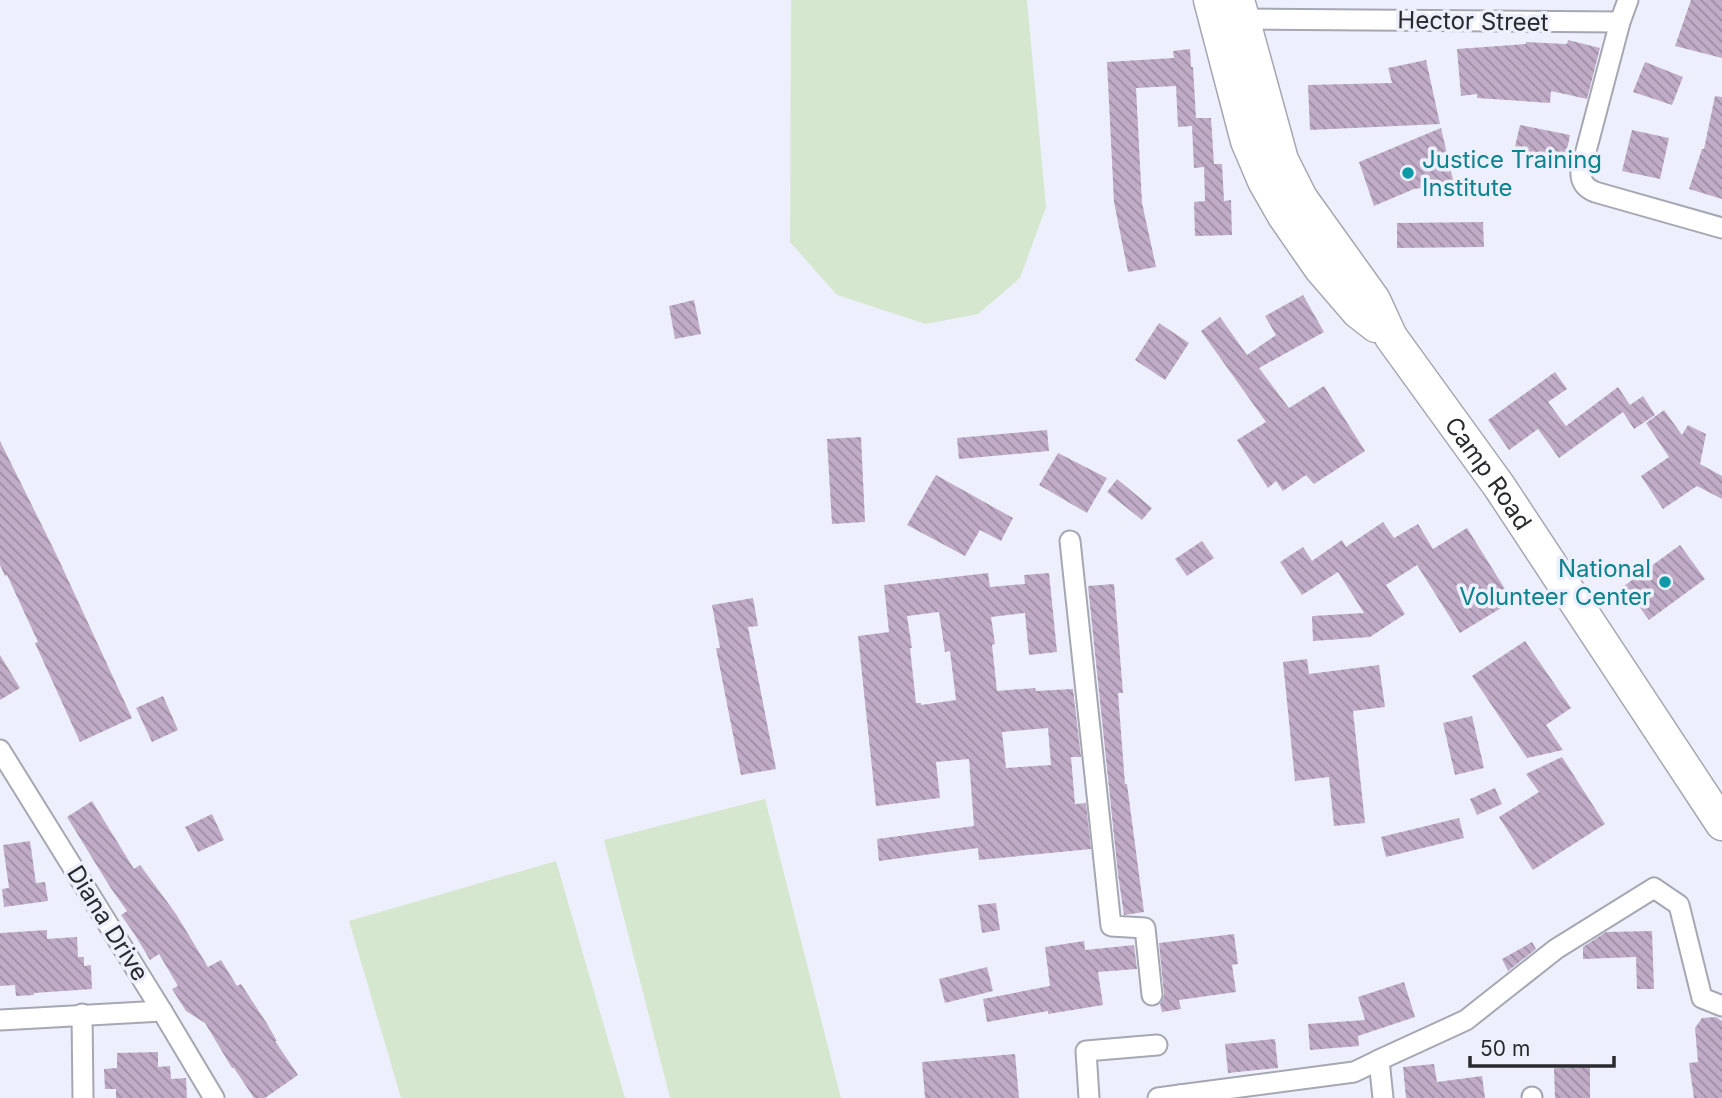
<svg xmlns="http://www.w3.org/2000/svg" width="1722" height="1098" viewBox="0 0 1722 1098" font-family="Inter,sans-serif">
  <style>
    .grass { fill: #d5e7ce }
    .building { fill: url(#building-back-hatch); fill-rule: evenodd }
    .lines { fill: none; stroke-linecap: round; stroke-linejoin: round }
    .minor-casing { stroke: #a5a7b2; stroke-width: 23 }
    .primary-casing { stroke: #a5a7b2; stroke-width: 35 }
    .minor { stroke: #fff; stroke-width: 19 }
    .primary { stroke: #fff; stroke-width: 32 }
    .culture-dot { fill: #0f9aa8; stroke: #edf0fc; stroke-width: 2.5 }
    .labels { text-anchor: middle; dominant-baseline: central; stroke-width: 7; stroke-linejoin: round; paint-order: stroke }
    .street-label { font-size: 24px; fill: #292a2e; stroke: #edf0fc }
    .culture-label { font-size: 24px; fill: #0d838f; stroke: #edf0fc; text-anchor: start }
  </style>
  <defs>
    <pattern id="building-back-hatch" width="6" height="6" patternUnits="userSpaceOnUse" patternTransform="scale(1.75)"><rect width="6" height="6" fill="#c1acc8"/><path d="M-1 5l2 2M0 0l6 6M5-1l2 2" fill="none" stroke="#9d8ca3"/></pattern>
  </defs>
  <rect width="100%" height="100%" fill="#edf0fc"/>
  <!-- grass -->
  <g class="grass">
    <polygon points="791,0 1027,0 1046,207 1020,278 978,314 926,324 837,295 790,242"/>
    <polygon points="765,799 841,1098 670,1098 604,840"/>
    <polygon points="556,861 625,1098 401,1098 349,921"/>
  </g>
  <!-- building -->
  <g class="building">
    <polygon points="1691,0 1722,0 1722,58 1675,46"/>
    <polygon points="1568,40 1600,48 1587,99 1551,91 1550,103 1477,98 1477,94 1461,96 1457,49 1526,44 1526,42 1567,44"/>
    <polygon points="1190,49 1191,67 1193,67 1196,118 1211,118 1214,164 1222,164 1224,201 1231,200 1232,235 1195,236 1194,202 1205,201 1204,167 1194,168 1192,126 1178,127 1176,86 1136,88 1142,203 1156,267 1128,272 1114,202 1107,62 1174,58 1173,51"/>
    <polygon points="1426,60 1440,124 1310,130 1308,85 1392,83 1388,68"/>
    <polygon points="1645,62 1683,77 1672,105 1633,92"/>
    <polygon points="1715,96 1722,97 1722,199 1689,189 1702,149 1704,149"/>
    <polygon points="1520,125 1570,135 1564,165 1513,155"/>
    <polygon points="1441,128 1454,184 1414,189 1374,206 1359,162"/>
    <polygon points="1632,130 1669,138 1660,179 1622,171"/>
    <polygon points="1483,222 1484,247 1397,248 1397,223"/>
    <polygon points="1303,295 1324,332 1259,368 1289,408 1324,386 1365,451 1314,484 1306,475 1283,491 1276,481 1268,488 1237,440 1266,422 1201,331 1220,317 1247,355 1276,335 1265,316"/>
    <polygon points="694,300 701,334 675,339 669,306"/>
    <polygon points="1159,323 1189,343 1165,380 1135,360"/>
    <polygon points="1555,372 1567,389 1548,402 1566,426 1618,387 1630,405 1643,396 1655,415 1634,429 1623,412 1559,458 1538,429 1509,450 1488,420"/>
    <polygon points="1664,410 1682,435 1688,425 1706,434 1700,464 1722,476 1722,499 1697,486 1663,509 1641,476 1669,457 1646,423"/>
    <polygon points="1047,430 1049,451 959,459 957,438"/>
    <polygon points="861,437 865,522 832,524 827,439"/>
    <polygon points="0,441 57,556 132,718 80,742 35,643 38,642 7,575 5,576 0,565"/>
    <polygon points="1058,453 1107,478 1087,513 1039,485"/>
    <polygon points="936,475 1013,518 1001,541 980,530 965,556 907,525"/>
    <polygon points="1117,479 1152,508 1142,520 1107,492"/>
    <polygon points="1383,522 1394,538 1418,524 1433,549 1467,528 1505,589 1498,593 1506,605 1460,633 1417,565 1386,585 1405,614 1370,637 1313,641 1312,616 1364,613 1338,572 1302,595 1280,562 1303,547 1312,561 1342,540 1346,547"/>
    <polygon points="1202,541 1214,558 1187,576 1175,559"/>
    <polygon points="1680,545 1705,579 1649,620 1624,586"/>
    <path d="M 988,573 L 990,587 L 1025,584 L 1024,575 L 1049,573 L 1057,652 L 1029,655 L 1025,613 L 991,617 L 995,644 L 992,645 L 997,691 L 1035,688 L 1036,691 L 1073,689 L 1081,757 L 1071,757 L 1075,804 L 1086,803 L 1091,849 L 979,860 L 978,848 L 879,861 L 877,839 L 974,826 L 969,759 L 936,762 L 940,798 L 876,806 L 858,636 L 889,632 L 884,585 ZM 939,612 L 945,652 L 950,651 L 956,700 L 921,705 L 921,703 L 916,703 L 910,648 L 912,648 L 907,616 ZM 1048,728 L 1051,765 L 1006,768 L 1002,732 Z"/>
    <polygon points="1114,584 1123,693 1118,693 1125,784 1127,784 1144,912 1124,915 1118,874 1088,586"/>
    <polygon points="753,598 758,626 748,627 776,769 741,775 716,648 720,648 712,605"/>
    <polygon points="1525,641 1571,708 1546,725 1563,750 1527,758 1472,676"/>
    <polygon points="0,655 20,688 0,700"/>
    <polygon points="1307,659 1309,674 1379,665 1385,707 1353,711 1365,823 1334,826 1329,777 1295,781 1283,662"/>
    <polygon points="163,696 178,730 152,742 136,708"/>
    <polygon points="1472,716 1484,768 1455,775 1443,723"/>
    <polygon points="1562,757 1605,824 1533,870 1499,817 1539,792 1526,774"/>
    <polygon points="1495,788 1502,804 1477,815 1470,799"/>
    <polygon points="92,801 134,869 140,865 176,914 208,967 221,960 237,986 241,984 266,1022 277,1041 275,1041 298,1075 265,1098 254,1098 234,1068 232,1068 205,1023 186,1011 172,989 178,986 159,954 150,960 135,935 121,915 127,911 110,887 67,817"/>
    <polygon points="212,814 224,840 198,852 185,827"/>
    <polygon points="1459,818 1464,838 1386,857 1381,837"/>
    <polygon points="30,841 36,883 45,882 48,901 4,907 2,889 9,888 3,845"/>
    <polygon points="996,903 1000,930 982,933 978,905"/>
    <polygon points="47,930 47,939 77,937 78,957 84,957 84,966 91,965 92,989 34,993 34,995 16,996 15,985 0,986 0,933"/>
    <polygon points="1652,931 1654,989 1637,989 1636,957 1583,959 1583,947 1606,932"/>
    <polygon points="1234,934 1238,964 1232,965 1236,992 1179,1000 1181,1009 1162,1012 1160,1004 1163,999 1164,994 1159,943"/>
    <polygon points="1084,941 1085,950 1134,945 1137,969 1098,972 1103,1005 1048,1014 1048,1011 987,1022 983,999 1050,986 1045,947"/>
    <polygon points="1532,942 1536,949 1508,971 1502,959"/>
    <polygon points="987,967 993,991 945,1003 939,979"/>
    <polygon points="1404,982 1415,1017 1358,1036 1359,1046 1310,1050 1308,1024 1365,1020 1358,997"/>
    <polygon points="1716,1017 1722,1021 1722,1098 1694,1098 1689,1063 1698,1062 1695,1028 1702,1018"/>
    <polygon points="1275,1039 1278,1068 1228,1073 1225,1044"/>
    <polygon points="158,1052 158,1067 170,1066 171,1079 186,1078 187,1098 116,1098 116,1089 105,1089 104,1069 117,1068 117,1053"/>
    <polygon points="1015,1054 1019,1098 925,1098 922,1062"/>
    <polygon points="1434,1064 1437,1082 1482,1076 1485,1098 1406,1098 1403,1067"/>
    <polygon points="1590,1067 1590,1098 1555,1098 1554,1068"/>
  </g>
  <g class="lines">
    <defs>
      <g id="minor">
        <path d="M 1628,0 L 1620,22 L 1581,170 C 1580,181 1585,188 1595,192 L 1722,228"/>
        <polyline points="1242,19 1620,22"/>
        <polyline points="1070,541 1111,926 1145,928 1152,995"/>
        <polyline points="0,750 162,1011 214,1098"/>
        <polyline points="82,1014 83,1098"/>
        <polyline points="0,1020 162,1011"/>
        <polyline points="1089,1098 1086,1051 1157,1045"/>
        <polyline points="1158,1098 1180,1095"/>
        <polyline points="1180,1098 1180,1095 1354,1072 1379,1060"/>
        <polyline points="1383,1098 1379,1060 1466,1020 1556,949 1654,888 1679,905 1702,998 1722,1006"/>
        <polyline points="1532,1098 1532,1097"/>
      </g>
      <g id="primary">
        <polyline points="1210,0 1247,141 1264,181 1284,216 1320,268 1358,312 1376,326"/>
        <path id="s1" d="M 1238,0 L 1282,160 L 1301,198 L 1374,300 L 1391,337 L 1499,486 L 1722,824"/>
      </g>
    </defs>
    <!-- minor casing -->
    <use href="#minor" class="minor-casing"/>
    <!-- primary casing -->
    <use href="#primary" class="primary-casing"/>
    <!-- minor -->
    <use href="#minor" class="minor"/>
    <!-- primary -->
    <use href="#primary" class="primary"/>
  </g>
  <!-- markers -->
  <g class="culture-dot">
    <circle cx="1408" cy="173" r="7"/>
    <circle cx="1665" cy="582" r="7"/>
  </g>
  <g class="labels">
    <!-- street labels -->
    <g class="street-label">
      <text transform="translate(1473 21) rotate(1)">Hector Street</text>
      <text stroke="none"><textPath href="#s1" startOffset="542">Camp Road</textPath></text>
      <text transform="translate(108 923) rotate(58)">Diana Drive</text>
    </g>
    <!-- culture labels -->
    <g class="culture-label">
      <text x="1422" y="159">Justice Training<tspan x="1422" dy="28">Institute</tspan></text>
      <text x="1651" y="568" text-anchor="end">National<tspan x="1651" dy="28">Volunteer Center</tspan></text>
    </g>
  </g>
  <!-- scale -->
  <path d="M1470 1056v10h144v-10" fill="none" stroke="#292a2e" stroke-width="3.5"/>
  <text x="1480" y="1056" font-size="21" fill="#292a2e" stroke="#edf0fc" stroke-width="5" paint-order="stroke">50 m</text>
</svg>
